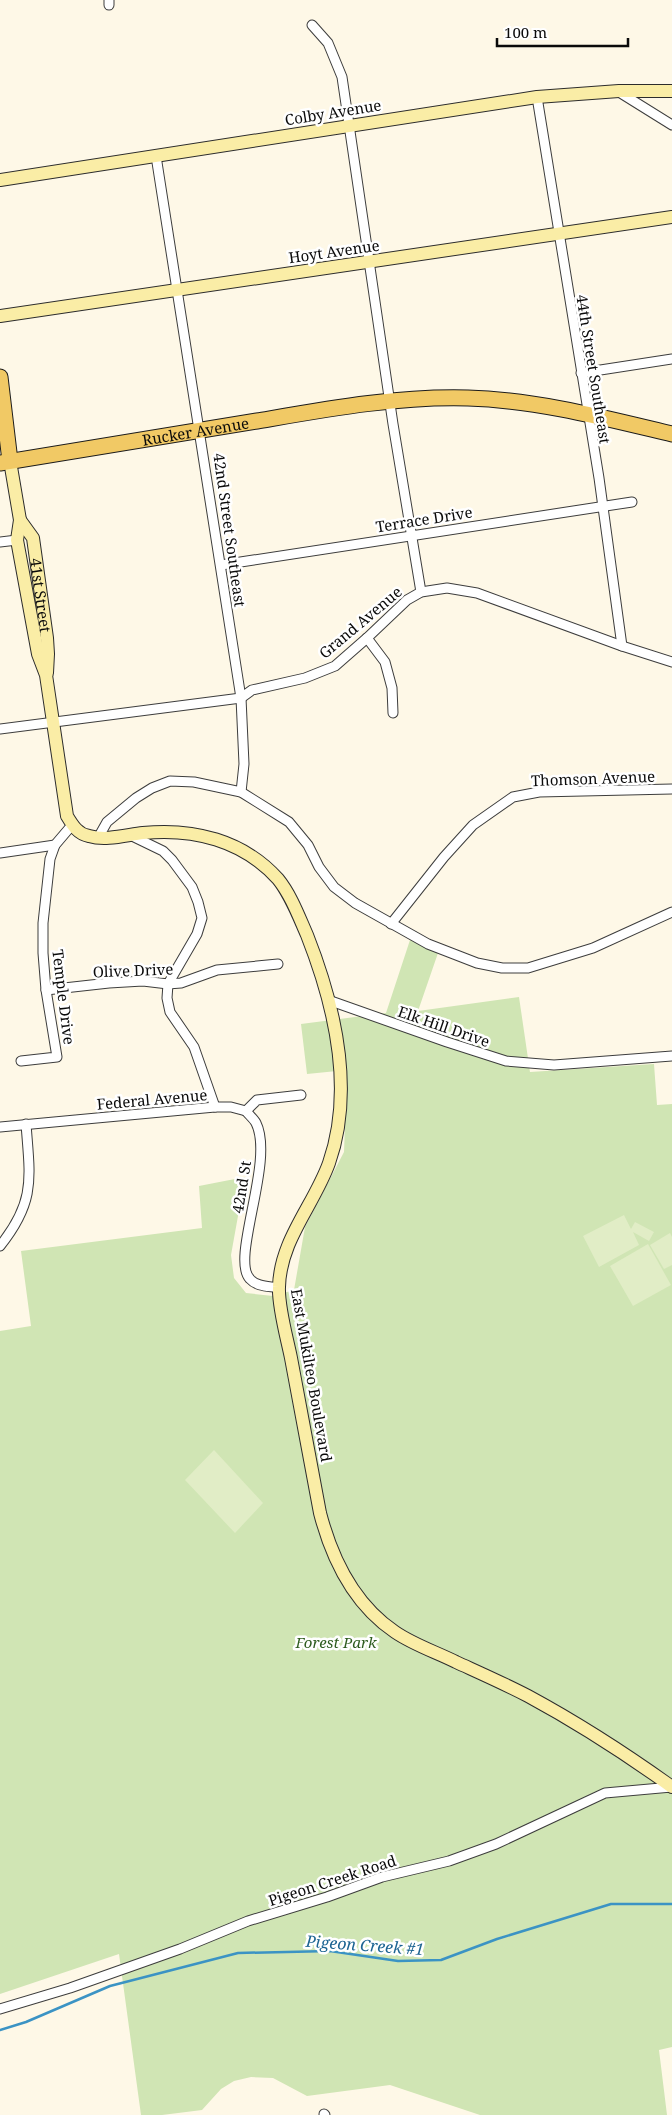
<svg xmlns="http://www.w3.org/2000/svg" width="672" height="2115" viewBox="0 0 672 2115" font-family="'Noto Serif',serif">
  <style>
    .park { fill: #d0e5b4 }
    .pitch { fill: #e1edc6 }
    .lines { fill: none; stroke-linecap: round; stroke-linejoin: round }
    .stream { stroke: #3b93c4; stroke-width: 2.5 }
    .street-casing { stroke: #3d3d3d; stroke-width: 11 }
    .secondary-casing { stroke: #2c2c2c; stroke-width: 14 }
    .primary-casing { stroke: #1b1b1b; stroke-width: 17 }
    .street { stroke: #fff; stroke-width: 9 }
    .secondary { stroke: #faeda6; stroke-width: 12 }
    .primary { stroke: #f1c965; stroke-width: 15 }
    .labels { text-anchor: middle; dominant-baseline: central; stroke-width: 5; stroke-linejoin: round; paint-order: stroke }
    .street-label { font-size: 15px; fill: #0a0a0a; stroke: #fff }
    .park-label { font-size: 15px; font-style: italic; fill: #2e5c1f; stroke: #fff }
    .water-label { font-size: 16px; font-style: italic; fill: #1c6492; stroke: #fff }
  </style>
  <rect width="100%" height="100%" fill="#fef8e7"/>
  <!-- park -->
  <polygon class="park" points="410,940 438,953 418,1011 519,997 530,1072 654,1064 657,1105 672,1104 672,2047 659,2050 667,2115 480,2115 390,2085 307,2096 273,2078 251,2077 234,2081 221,2089 202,2110 162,2115 141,2115 119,1954 0,1994 0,1331 31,1326 21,1251 202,1228 199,1186 245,1177 231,1255 234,1278 246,1293 273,1296 294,1290 305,1227 344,1152 347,1070 307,1074 301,1024 386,1013"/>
  <!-- pitch -->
  <g class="pitch">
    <polygon points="624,1215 631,1229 635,1222 654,1232 649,1241 633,1232 639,1245 599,1267 583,1236"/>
    <polygon points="670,1233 672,1237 672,1265 664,1269 650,1245"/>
    <polygon points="648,1244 671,1285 633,1306 610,1266"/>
    <polygon points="214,1450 263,1503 235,1533 185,1480"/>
  </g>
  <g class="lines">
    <!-- stream -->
    <polyline class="stream" points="0,2030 26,2022 110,1986 238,1953 330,1951 398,1961 441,1960 497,1939 611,1904 672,1904"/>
    <defs>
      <g id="street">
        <polyline points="109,5 109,0"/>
        <polyline points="312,25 328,43 342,77 393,424 421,592"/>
        <polyline points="619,92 672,125"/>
        <polyline points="537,97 599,478 622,646"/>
        <polyline points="156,156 241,698 244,764 241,792"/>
        <polyline points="581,373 672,359"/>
        <polyline points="0,542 17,540"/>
        <polyline points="221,565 632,502"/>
        <polyline points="367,638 385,662 392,688 393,713"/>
        <polyline points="0,729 241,698 252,690 305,678 335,666 367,638 407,600 421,592 447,588 477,593 622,646 672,662"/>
        <polyline points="130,835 163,851 172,860 192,887 198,902 202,918 197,934 168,984 167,998 170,1012 194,1047 215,1107"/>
        <polyline points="98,838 107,822 136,798 152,788 170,781 194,782 241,792 289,822 308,845 319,867 334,887 355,903 428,944 477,963 502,968 528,968 593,948 672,912"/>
        <polyline points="0,853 55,845"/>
        <polyline points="391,924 444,857 473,825 513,797 539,792 672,789"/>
        <polyline points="46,990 109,983 143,981 168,984 181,983 217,970 278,964"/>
        <polyline points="328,1000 447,1042 506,1061 554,1065 672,1056"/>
        <polyline points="21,1061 57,1057 46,990 43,953 43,923 50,859 55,845 72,825"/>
        <path d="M 246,1111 C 249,1115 254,1119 256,1123 C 275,1161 230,1259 250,1279 C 257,1287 269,1286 279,1288"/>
        <polyline points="246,1111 257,1100 301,1095"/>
        <polyline points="0,1127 215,1107 231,1107 246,1111"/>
        <path d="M 0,1246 C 36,1201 30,1178 26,1124"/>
        <polyline points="0,2009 70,1988 180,1949 248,1921 327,1897 382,1877 449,1861 496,1844 605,1793 672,1787"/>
        <polyline points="324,2114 325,2115"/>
      </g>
      <g id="secondary">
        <polyline points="0,180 537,97 619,91 672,91"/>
        <polyline points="0,316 672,217"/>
        <path d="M 10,461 L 20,520 L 17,540 L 38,654 L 46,675 L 67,816 C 73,826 78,834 89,836 C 106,841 126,835 143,833 C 193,828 243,840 278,879 C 291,895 299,917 307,935 C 335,1006 355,1089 329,1163 C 314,1205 280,1240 279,1287 C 278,1307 287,1338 291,1358 C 301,1410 310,1461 320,1513 C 332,1559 355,1605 395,1632 C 414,1645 436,1652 456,1662 C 480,1673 505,1684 528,1696 C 578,1723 626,1754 672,1787"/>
        <path id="s1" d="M 20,520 L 33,538 L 47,638 L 48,654 L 47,673"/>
      </g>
      <g id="primary">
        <polyline points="0,377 10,461"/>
        <path id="s2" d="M 0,463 C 86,449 172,435 257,421 C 327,409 397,396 468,398 C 537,400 605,418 672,434"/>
      </g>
    </defs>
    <!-- street casing -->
    <use href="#street" class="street-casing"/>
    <!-- secondary casing -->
    <use href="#secondary" class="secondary-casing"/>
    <!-- primary casing -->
    <use href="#primary" class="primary-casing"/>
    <!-- street -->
    <use href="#street" class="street"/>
    <!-- secondary -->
    <use href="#secondary" class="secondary"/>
    <!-- primary -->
    <use href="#primary" class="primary"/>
  </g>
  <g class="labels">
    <!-- street labels -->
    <g class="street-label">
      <text transform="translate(333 112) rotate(-9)">Colby Avenue</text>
      <text transform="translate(334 251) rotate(-8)">Hoyt Avenue</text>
      <text transform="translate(594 369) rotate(81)">44th Street Southeast</text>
      <text stroke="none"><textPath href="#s2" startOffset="198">Rucker Avenue</textPath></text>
      <text transform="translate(424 519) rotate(-9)">Terrace Drive</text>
      <text transform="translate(230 530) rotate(82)">42nd Street Southeast</text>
      <text stroke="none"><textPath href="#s1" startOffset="80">41st Street</textPath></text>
      <text transform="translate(360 622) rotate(-40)">Grand Avenue</text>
      <text transform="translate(593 778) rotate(-2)">Thomson Avenue</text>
      <text transform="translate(133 970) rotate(-2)">Olive Drive</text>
      <text transform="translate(64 997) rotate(83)">Temple Drive</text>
      <text transform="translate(444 1026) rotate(19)">Elk Hill Drive</text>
      <text transform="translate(152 1099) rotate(-5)">Federal Avenue</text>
      <text transform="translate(241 1187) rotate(-81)">42nd St</text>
      <text transform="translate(312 1375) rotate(80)">East Mukilteo Boulevard</text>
      <text transform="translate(332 1880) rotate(-18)">Pigeon Creek Road</text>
    </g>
    <!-- park labels -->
    <g class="park-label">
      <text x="336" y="1642">Forest Park</text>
    </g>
    <!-- water labels -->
    <g class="water-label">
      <text transform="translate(365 1945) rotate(4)">Pigeon Creek #1</text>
    </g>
  </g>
  <!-- scale -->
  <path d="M497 38v8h131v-8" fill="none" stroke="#0a0a0a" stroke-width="2.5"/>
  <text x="504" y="38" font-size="15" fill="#0a0a0a" stroke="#ffffff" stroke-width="4" paint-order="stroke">100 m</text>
</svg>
